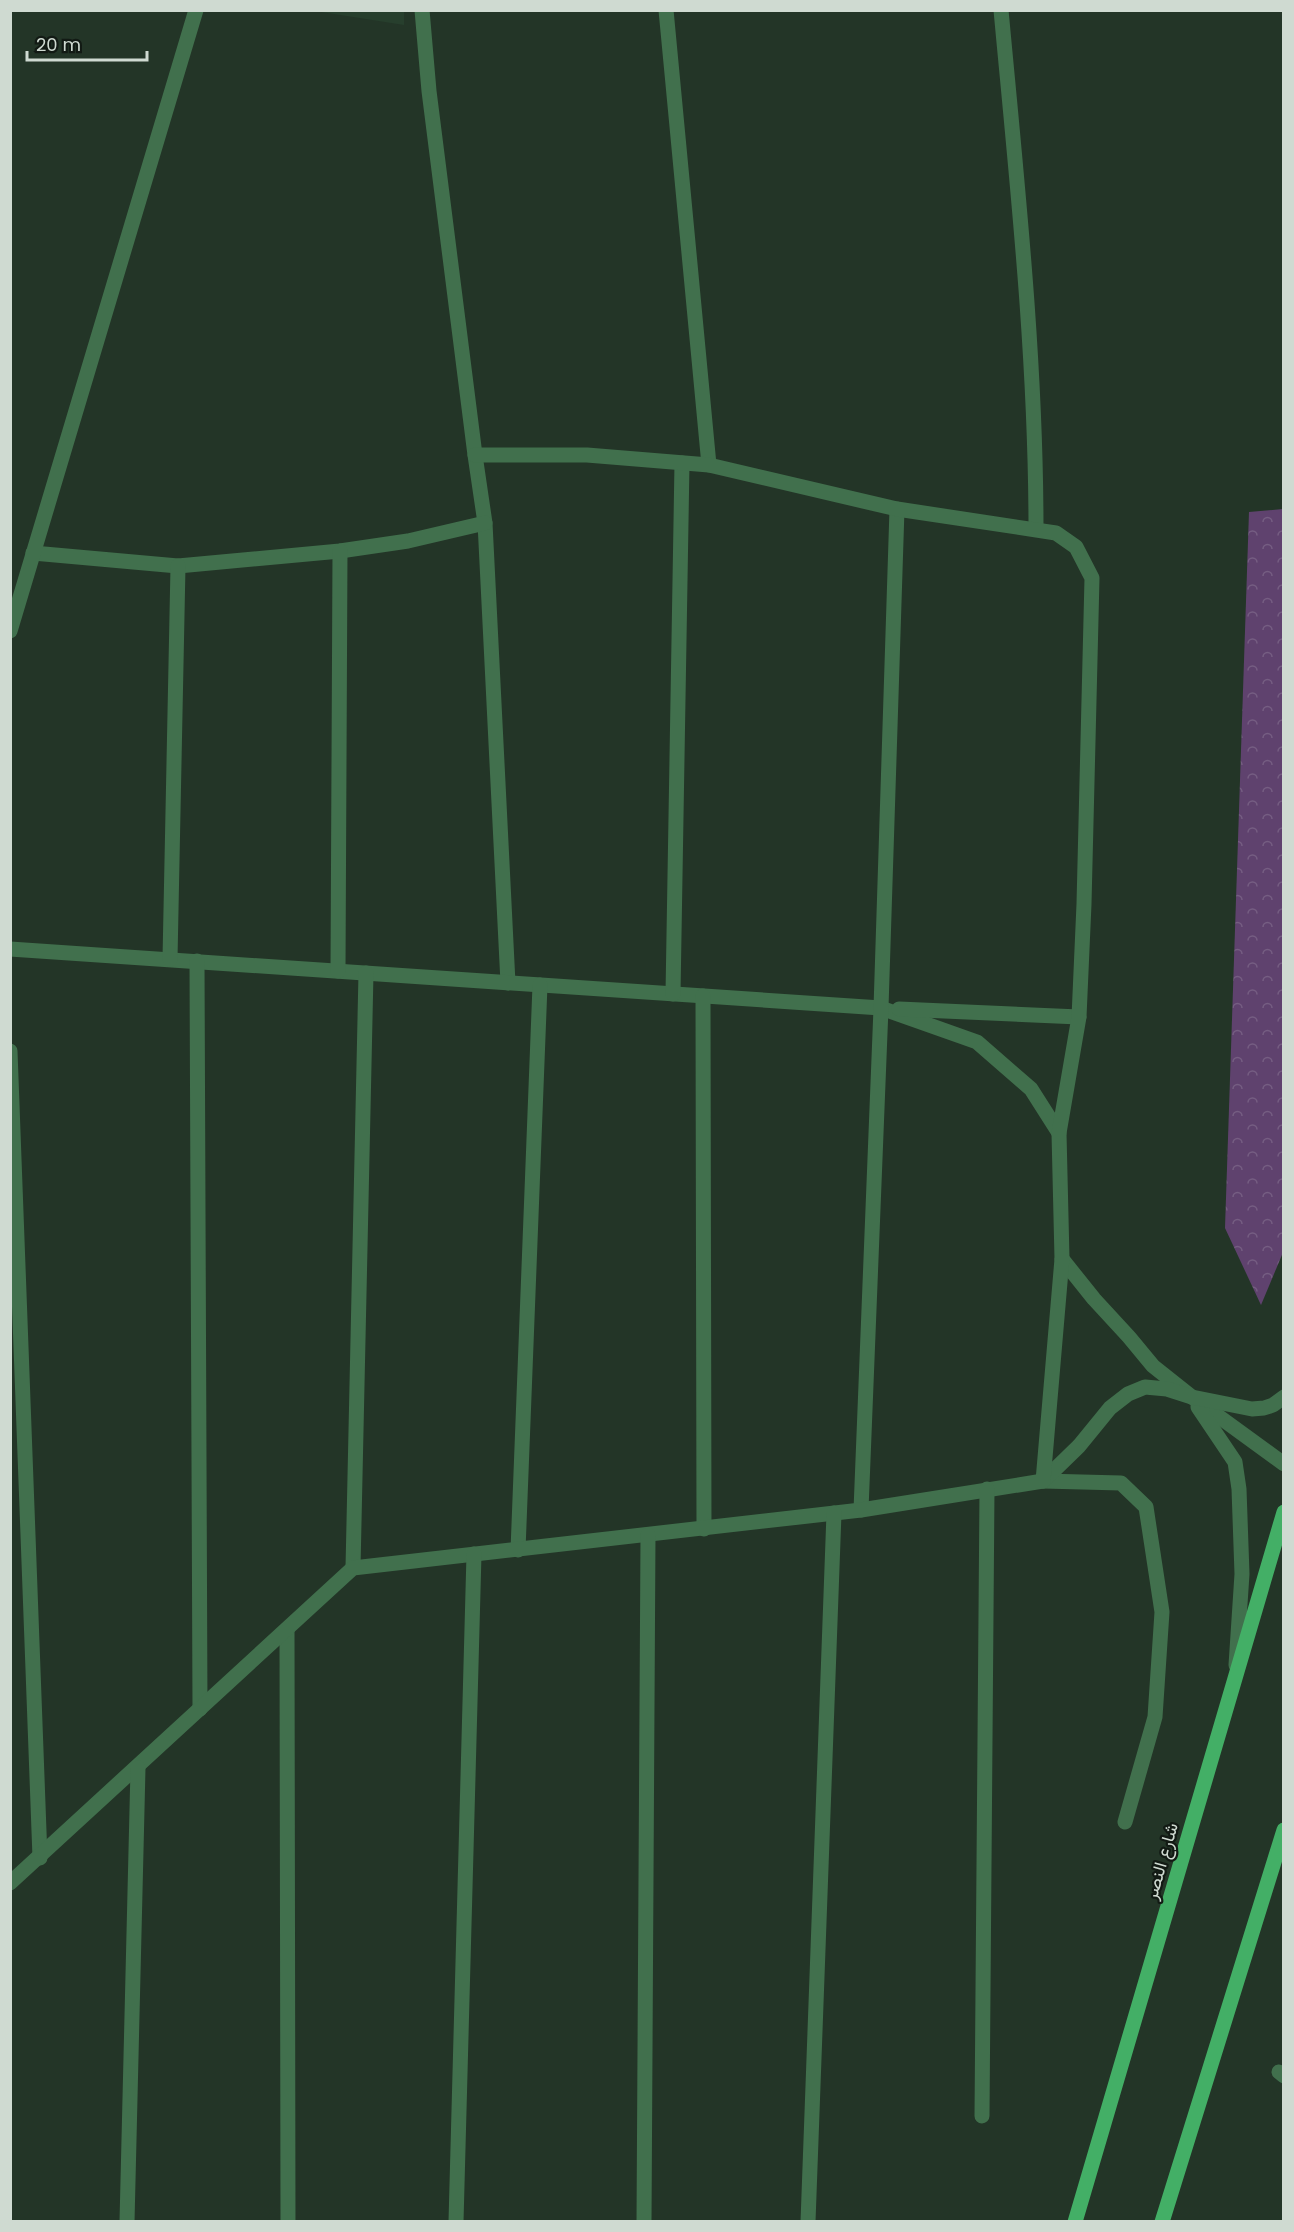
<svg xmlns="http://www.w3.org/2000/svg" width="1294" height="2232" viewBox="0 0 1294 2232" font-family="Poppins,Vazirmatn,sans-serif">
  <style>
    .built { fill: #273f2d }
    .forest { fill: url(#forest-crowns) }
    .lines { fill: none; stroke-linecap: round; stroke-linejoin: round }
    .street { stroke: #41704d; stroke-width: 15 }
    .primary { stroke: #43af66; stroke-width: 15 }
    .labels { text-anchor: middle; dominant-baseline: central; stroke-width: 4.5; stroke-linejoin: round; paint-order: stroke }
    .street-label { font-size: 18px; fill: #cfdad1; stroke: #121a14 }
  </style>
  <defs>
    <pattern id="forest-crowns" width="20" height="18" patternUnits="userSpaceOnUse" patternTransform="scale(1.5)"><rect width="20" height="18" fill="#5f426e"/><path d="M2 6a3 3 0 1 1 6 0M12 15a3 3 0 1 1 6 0" fill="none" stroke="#755d82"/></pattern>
  </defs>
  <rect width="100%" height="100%" fill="#233527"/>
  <!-- built -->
  <polygon class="built" points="315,11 404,11 404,25"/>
  <!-- forest -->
  <polygon class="forest" points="1283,509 1284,1250 1261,1305 1225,1228 1249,512"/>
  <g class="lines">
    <!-- street -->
    <g class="street">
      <polyline points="422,10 429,91 475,455 485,523 508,983"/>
      <polyline points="666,10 709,465"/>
      <path d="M 1001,10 C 1017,183 1036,356 1036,529"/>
      <polyline points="33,553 178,566 340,551 408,541 485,523"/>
      <polyline points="10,631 196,10"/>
      <polyline points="10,949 881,1008 977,1042 1031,1089 1059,1133"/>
      <polyline points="170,959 178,566"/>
      <polyline points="197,961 200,1709"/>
      <polyline points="338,971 340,551"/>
      <polyline points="673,994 682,463"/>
      <polyline points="703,996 704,1529"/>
      <polyline points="899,1009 1079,1017"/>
      <polyline points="10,1051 40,1858"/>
      <polyline points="1062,1259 1094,1299 1129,1337 1153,1366 1192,1397 1284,1464"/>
      <polyline points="1198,1407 1235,1462 1239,1489 1242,1574 1236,1665"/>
      <polyline points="1043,1481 1121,1483 1146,1507 1162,1612 1155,1717 1125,1822"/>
      <polyline points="1043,1481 1079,1446 1110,1408 1128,1394 1145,1387 1167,1389 1192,1397 1252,1409 1264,1408 1273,1405 1284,1397"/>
      <polyline points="861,1510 881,1008 897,509"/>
      <polyline points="518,1550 540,985"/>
      <polyline points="353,1568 366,973"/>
      <polyline points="287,1630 288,2222"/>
      <polyline points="10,1883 353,1568 861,1510 1043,1481 1062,1259 1059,1133 1079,1017 1084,904 1092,578 1076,547 1056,533 897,509 709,465 587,455 475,455"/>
      <polyline points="1279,2072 1284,2076"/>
      <polyline points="982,2116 987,1489"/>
      <polyline points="127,2222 138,1768"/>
      <polyline points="456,2222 474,1554"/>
      <polyline points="644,2222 648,1535"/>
      <polyline points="808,2222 834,1513"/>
    </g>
    <!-- primary -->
    <g class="primary">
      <polyline points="1075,2222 1284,1512"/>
      <polyline points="1162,2222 1284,1830"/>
    </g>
  </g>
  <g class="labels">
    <!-- street labels -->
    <g class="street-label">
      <text transform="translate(1161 1861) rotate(-74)">شارع النصر</text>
    </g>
  </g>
  <!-- border -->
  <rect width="1294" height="2232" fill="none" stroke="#cfdad1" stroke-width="24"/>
  <!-- scale -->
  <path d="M27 51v9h120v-9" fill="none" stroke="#cfdad1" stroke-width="3"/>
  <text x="36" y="51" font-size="18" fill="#cfdad1" stroke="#121a14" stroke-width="4.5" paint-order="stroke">20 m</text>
</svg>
